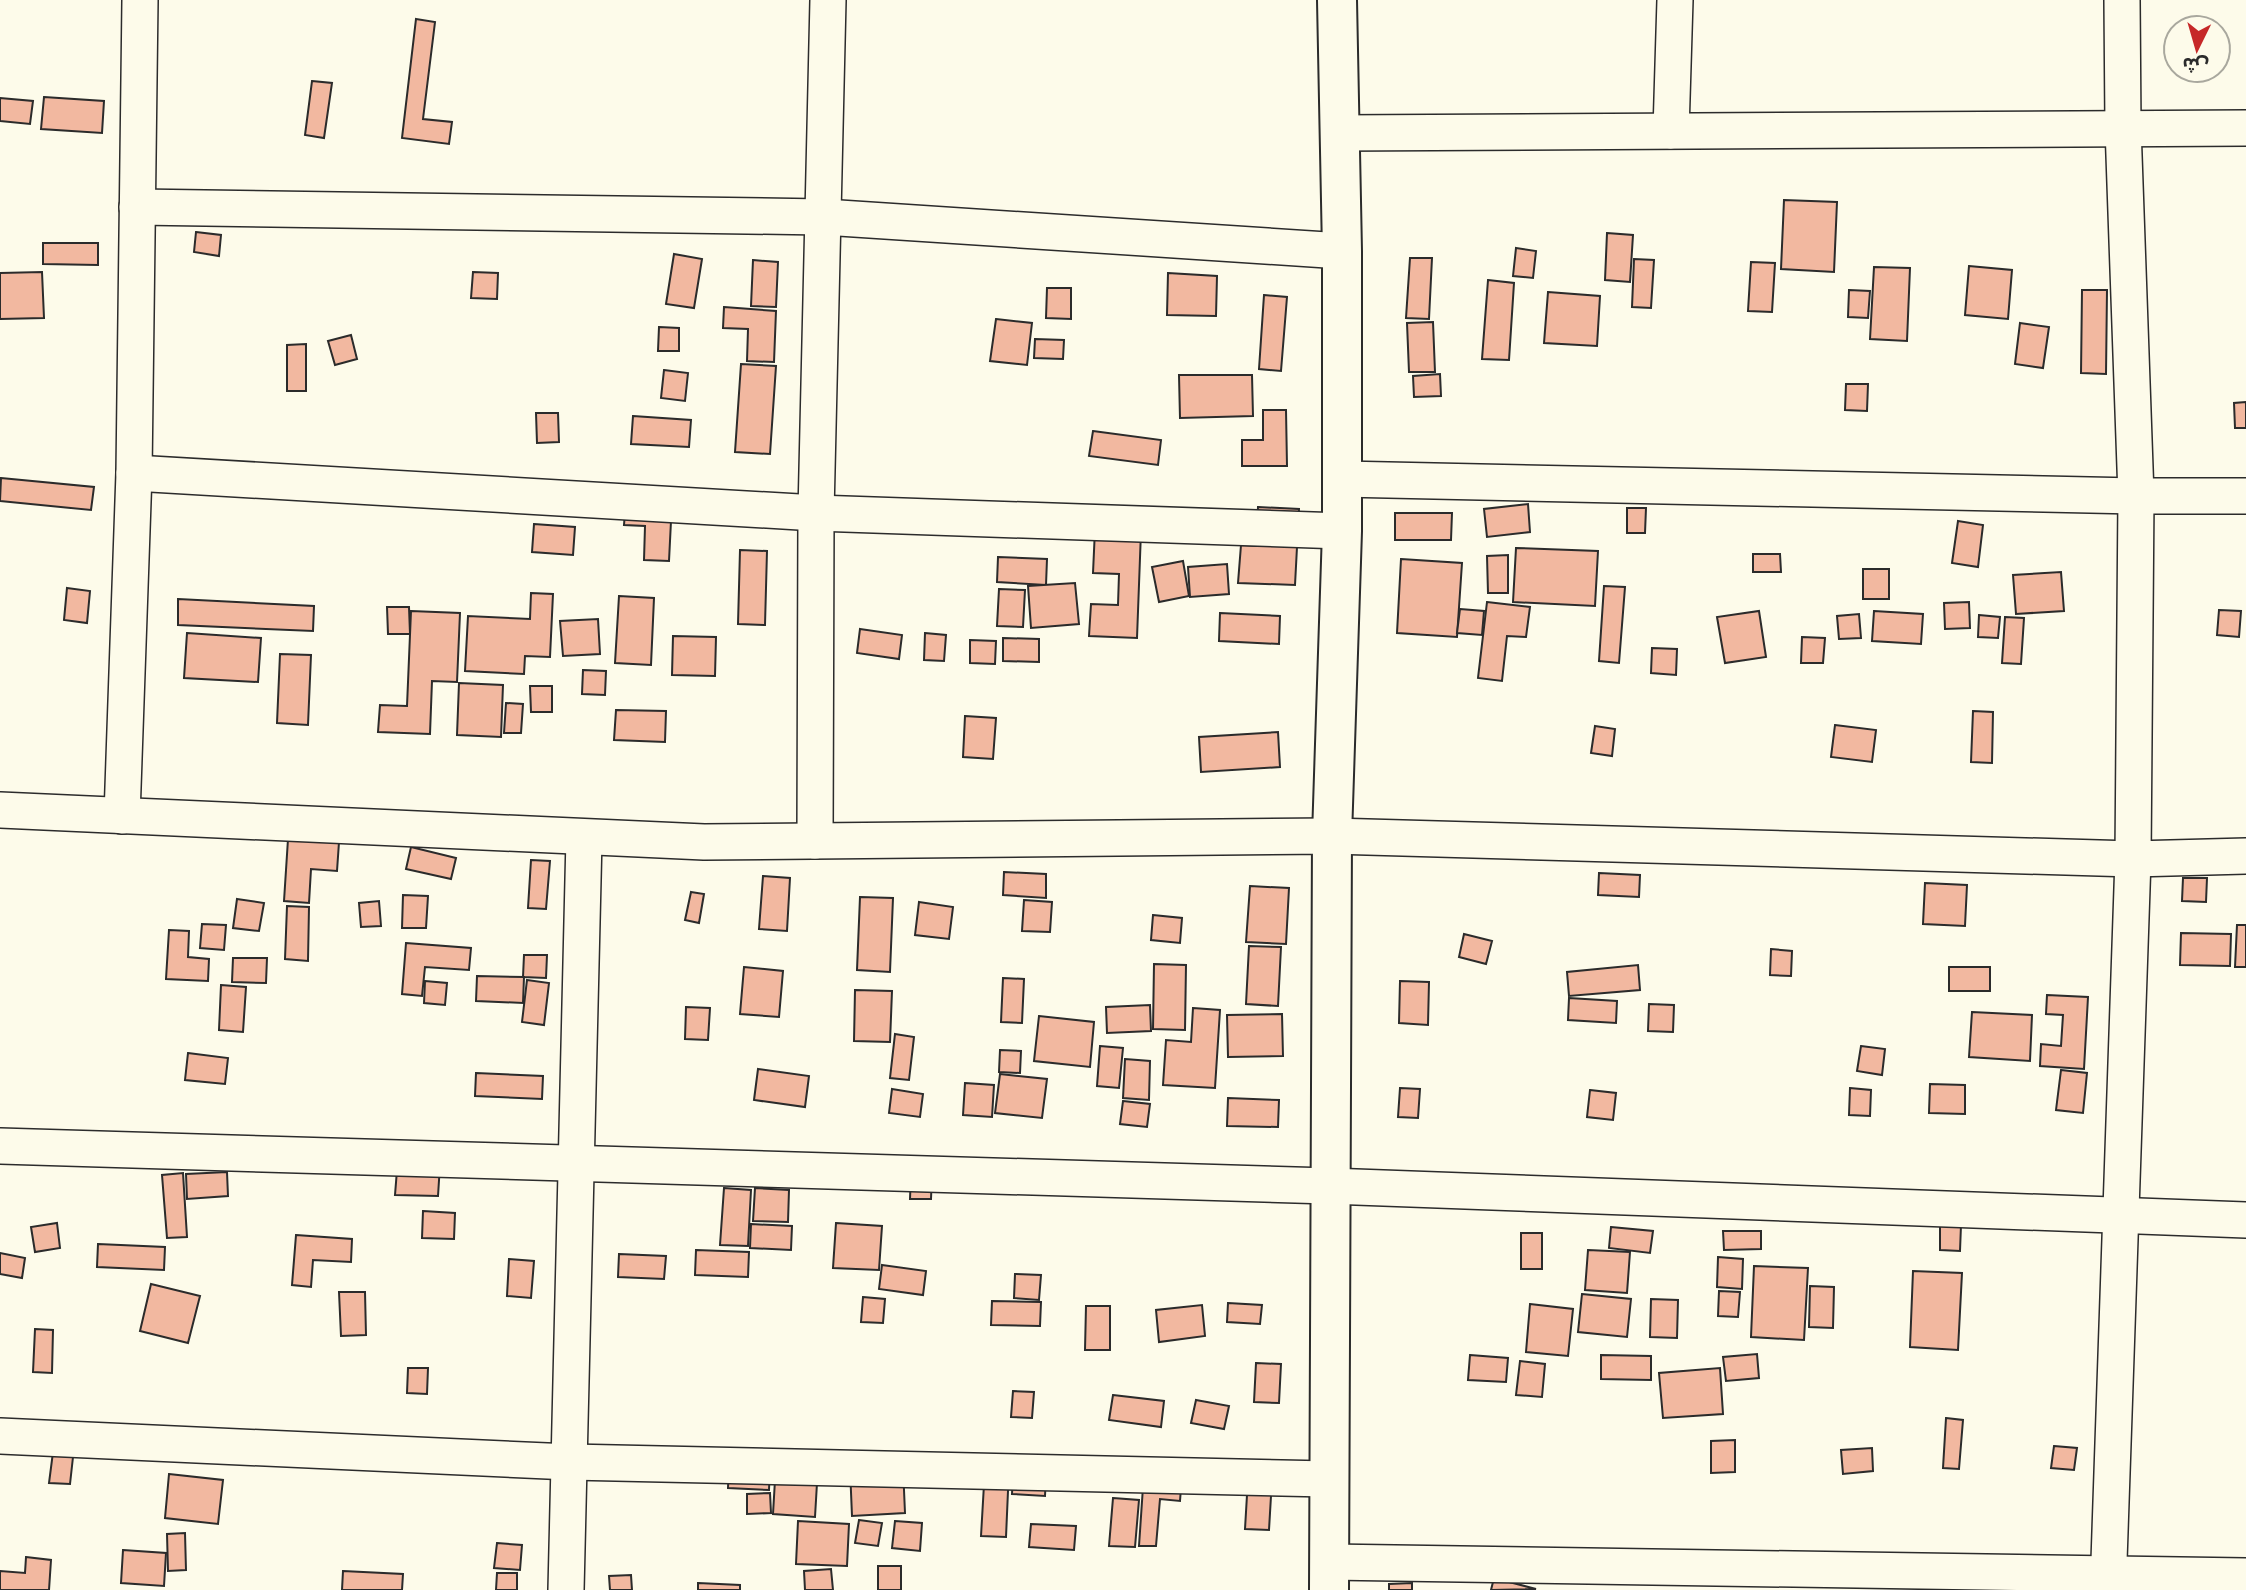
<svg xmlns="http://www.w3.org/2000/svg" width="2246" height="1590" viewBox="0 0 2246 1590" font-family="'Fira Sans Condensed','Noto Sans Arabic',sans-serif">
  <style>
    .building { fill: #f2b8a0; stroke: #2b2b2b; stroke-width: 2 }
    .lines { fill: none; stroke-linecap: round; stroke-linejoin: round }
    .street-casing { stroke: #2b2b2b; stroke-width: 38 }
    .secondary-casing { stroke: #2b2b2b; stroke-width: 42 }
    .street { stroke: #fdfbea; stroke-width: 35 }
    .secondary { stroke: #fdfbea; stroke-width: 38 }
  </style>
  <rect width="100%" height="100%" fill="#fdfbea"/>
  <!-- building -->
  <g class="building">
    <polygon points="416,19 435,22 423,119 452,122 449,144 402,138"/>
    <polygon points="312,81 332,83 324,138 305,135"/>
    <polygon points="44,97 104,101 102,133 41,129"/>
    <polygon points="0,98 33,101 30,124 0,121"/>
    <polygon points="1784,200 1837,202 1834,272 1781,269"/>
    <polygon points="196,232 221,235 219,256 194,252"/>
    <polygon points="1607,233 1633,235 1630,282 1605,280"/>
    <polygon points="43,243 98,243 98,265 43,264"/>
    <polygon points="1516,248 1536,251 1533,278 1513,276"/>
    <polygon points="674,254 702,259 694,308 666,304"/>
    <polygon points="1410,258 1432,258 1429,319 1406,318"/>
    <polygon points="1634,259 1654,260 1651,308 1632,307"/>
    <polygon points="753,260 778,262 776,307 751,306"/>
    <polygon points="1751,262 1775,263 1772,312 1748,311"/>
    <polygon points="1969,266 2012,270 2008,319 1965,315"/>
    <polygon points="1874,267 1910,268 1907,341 1870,339"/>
    <polygon points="42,272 44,318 0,319 0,273"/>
    <polygon points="473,272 498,273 497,299 471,298"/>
    <polygon points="1168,273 1217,276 1216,316 1167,315"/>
    <polygon points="1488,280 1514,283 1509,360 1482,359"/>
    <polygon points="1047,288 1071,288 1071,319 1046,318"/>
    <polygon points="1849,290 1870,291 1868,318 1848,317"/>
    <polygon points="2082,290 2107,290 2106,374 2081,373"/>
    <polygon points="1548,292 1600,296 1597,346 1544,343"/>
    <polygon points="1264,295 1287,297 1281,371 1259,369"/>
    <polygon points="724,307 776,311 774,362 747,361 748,329 723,328"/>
    <polygon points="996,319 1032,323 1027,365 990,361"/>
    <polygon points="1433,322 1435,372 1409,372 1407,323"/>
    <polygon points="2020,323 2049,327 2043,368 2015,364"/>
    <polygon points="659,327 679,328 679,351 658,351"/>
    <polygon points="351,335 357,359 335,365 328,341"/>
    <polygon points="1035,339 1064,340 1063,359 1034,358"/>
    <polygon points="306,344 306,391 287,391 287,345"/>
    <polygon points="741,364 776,366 770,454 735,452"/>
    <polygon points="664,370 688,373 685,401 661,398"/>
    <polygon points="1440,374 1441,396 1414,397 1413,376"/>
    <polygon points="1179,375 1252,375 1253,416 1180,418"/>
    <polygon points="1846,384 1868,384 1867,411 1845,410"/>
    <polygon points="2246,402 2246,428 2235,428 2234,403"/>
    <polygon points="1263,410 1286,410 1287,466 1242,466 1242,440 1263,440"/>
    <polygon points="536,413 558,413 559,442 537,443"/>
    <polygon points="633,416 691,420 689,447 631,444"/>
    <polygon points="1093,431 1161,440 1158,465 1089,456"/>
    <polygon points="1,478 94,487 91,510 0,501"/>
    <polygon points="626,499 672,501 669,561 644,560 645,526 624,525"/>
    <polygon points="1528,504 1530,532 1487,537 1484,509"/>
    <polygon points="1258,507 1299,509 1295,585 1238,583 1241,545 1256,546"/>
    <polygon points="1627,508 1646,508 1645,533 1627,533"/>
    <polygon points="1395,513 1452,513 1451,540 1395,540"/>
    <polygon points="1958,521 1983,525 1978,567 1952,563"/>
    <polygon points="534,524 575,527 573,555 532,552"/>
    <polygon points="1095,529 1141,531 1137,638 1089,636 1091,604 1118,605 1119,574 1093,573"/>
    <polygon points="1516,548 1598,551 1595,606 1513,602"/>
    <polygon points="740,550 767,551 765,625 738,624"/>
    <polygon points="1753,554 1780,554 1781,572 1753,572"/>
    <polygon points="1508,555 1508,593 1488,593 1487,556"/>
    <polygon points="998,557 1047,559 1046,585 997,582"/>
    <polygon points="1401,559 1462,563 1457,637 1397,633"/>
    <polygon points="1183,561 1189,596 1159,602 1152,567"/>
    <polygon points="1227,564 1229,594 1190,597 1188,567"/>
    <rect x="1863" y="569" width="26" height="30"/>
    <polygon points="2061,572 2064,611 2016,614 2013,575"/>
    <polygon points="1075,583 1079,624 1031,628 1028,586"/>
    <polygon points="1604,586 1625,587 1619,663 1599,661"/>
    <polygon points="67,588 90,591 87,623 64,620"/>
    <polygon points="999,589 1025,590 1023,627 997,626"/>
    <polygon points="531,593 553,594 550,657 525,656 524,674 465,671 468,616 530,619"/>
    <polygon points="619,596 654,598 651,665 615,663"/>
    <polygon points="178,599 314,606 313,631 178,625"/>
    <polygon points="1487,602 1530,607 1526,637 1507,636 1502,681 1478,678"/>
    <polygon points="1969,602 1970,628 1945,629 1944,603"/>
    <polygon points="387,607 409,607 410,634 388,634"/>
    <polygon points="1460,609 1484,611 1482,635 1457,633"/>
    <polygon points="2219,610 2241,611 2239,637 2217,635"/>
    <polygon points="411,611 460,613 457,682 432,681 430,734 378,732 380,705 407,706"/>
    <polygon points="1759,611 1766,657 1725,663 1717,617"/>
    <polygon points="1874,611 1923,614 1921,644 1872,641"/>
    <polygon points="1220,613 1280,616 1279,644 1219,641"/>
    <polygon points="1859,614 1861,638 1839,639 1837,616"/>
    <polygon points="1979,615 2000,617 1998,638 1978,637"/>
    <polygon points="2005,617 2024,618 2021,664 2002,663"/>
    <polygon points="598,619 600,654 563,656 560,621"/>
    <polygon points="860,629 902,635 899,659 857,653"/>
    <polygon points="187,633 261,638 258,682 184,678"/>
    <polygon points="925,633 946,635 944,661 924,660"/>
    <polygon points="673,636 716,637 715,676 672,675"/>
    <polygon points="1802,637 1825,638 1823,663 1801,663"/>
    <polygon points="1003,638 1039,639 1039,662 1003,661"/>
    <polygon points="970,640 996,641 995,664 970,663"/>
    <polygon points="1652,648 1677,649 1676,675 1651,673"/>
    <polygon points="280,654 311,655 308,725 277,723"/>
    <polygon points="583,670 606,671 605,695 582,694"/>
    <polygon points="459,683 503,685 501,737 457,735"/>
    <polygon points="530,686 552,686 552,712 531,712"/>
    <polygon points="506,703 523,704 521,733 504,733"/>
    <polygon points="616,710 666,711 665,742 614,740"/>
    <polygon points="1973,711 1993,712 1992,763 1971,762"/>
    <polygon points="965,716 996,718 993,759 963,757"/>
    <polygon points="1835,725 1876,730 1872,762 1831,757"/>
    <polygon points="1595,726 1615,729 1612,756 1591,753"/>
    <polygon points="1278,732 1280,767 1201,772 1199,737"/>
    <polygon points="288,839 339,842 337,871 311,869 309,903 284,901"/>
    <polygon points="411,847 456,858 451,879 406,869"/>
    <polygon points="531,860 550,861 546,909 528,908"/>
    <polygon points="1004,872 1046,874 1046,898 1003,895"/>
    <polygon points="1599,873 1640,875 1639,897 1598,895"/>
    <polygon points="763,876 790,878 787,931 759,929"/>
    <polygon points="2183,878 2207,878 2206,902 2182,901"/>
    <polygon points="1925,883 1967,885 1965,926 1923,924"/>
    <polygon points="1250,886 1289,888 1286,944 1246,942"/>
    <polygon points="691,892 704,894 699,923 685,920"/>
    <polygon points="403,895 428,896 426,928 402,928"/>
    <polygon points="860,897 893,898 890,972 857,970"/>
    <polygon points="237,899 264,903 259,931 233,928"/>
    <polygon points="1024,900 1052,902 1050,932 1022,931"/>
    <polygon points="379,901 381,926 361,927 359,903"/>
    <polygon points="919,902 953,907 949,939 915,935"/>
    <polygon points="287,906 309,907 308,961 285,959"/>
    <polygon points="1153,915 1182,918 1180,943 1151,940"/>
    <polygon points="202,924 226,925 224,950 200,948"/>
    <polygon points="2237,925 2246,925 2246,967 2235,967"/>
    <polygon points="169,930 189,931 188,957 209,959 208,981 166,979"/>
    <polygon points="2181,933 2231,934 2230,966 2180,965"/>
    <polygon points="1464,934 1492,941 1486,964 1459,957"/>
    <polygon points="406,943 471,948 469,970 425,967 422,996 402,994"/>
    <polygon points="1249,946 1281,947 1278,1006 1246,1004"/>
    <polygon points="1771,949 1792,951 1791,976 1770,975"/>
    <polygon points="524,955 547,955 546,978 523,977"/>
    <polygon points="233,958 267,958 266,983 232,982"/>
    <polygon points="1154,964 1186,965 1185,1030 1153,1029"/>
    <polygon points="1638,965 1640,990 1569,996 1567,972"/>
    <polygon points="744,967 783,971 779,1017 740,1014"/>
    <rect x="1949" y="967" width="41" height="24"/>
    <polygon points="477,976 524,977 523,1003 476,1001"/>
    <polygon points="1003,978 1024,979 1022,1023 1001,1022"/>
    <polygon points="527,980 549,983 544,1025 522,1022"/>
    <polygon points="425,981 447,983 445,1005 424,1003"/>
    <polygon points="1400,981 1429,982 1428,1025 1399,1023"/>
    <polygon points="221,985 246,987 243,1032 219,1030"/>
    <polygon points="855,990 892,991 890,1042 854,1041"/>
    <polygon points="2047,995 2088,997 2084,1069 2040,1066 2041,1044 2061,1046 2063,1015 2046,1014"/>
    <polygon points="1569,998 1617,1001 1616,1023 1568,1020"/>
    <polygon points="1649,1004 1674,1005 1673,1032 1648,1031"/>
    <polygon points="1150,1005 1151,1031 1107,1033 1106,1007"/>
    <polygon points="686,1007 710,1008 708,1040 685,1039"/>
    <polygon points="1193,1008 1220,1010 1215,1088 1163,1085 1166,1040 1191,1042"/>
    <polygon points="1972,1012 2032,1015 2030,1061 1969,1057"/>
    <polygon points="1282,1014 1283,1056 1228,1057 1227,1015"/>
    <polygon points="1039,1016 1094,1022 1090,1067 1034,1061"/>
    <polygon points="895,1034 914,1037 909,1080 890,1078"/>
    <polygon points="1100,1046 1123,1048 1119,1088 1097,1086"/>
    <polygon points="1861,1046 1885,1049 1882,1075 1857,1071"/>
    <polygon points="1000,1050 1021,1051 1020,1073 999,1072"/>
    <polygon points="188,1053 228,1058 225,1084 185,1080"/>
    <polygon points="1125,1059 1150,1061 1149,1100 1123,1098"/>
    <polygon points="758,1069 809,1076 805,1107 754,1100"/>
    <polygon points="2061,1070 2087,1073 2083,1113 2056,1110"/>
    <polygon points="476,1073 543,1076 542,1099 475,1096"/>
    <polygon points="1000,1074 1047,1079 1042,1118 995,1113"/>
    <polygon points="965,1083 994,1085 992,1117 963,1115"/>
    <polygon points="1930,1084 1965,1085 1965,1114 1929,1113"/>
    <polygon points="1400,1088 1420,1089 1418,1118 1398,1117"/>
    <polygon points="1850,1088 1871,1090 1870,1116 1849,1115"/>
    <polygon points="892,1089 923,1094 920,1117 889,1113"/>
    <polygon points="1590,1090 1616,1093 1613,1120 1587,1117"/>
    <polygon points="1228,1098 1279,1100 1278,1127 1227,1126"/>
    <polygon points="1123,1101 1150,1104 1147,1127 1120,1124"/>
    <polygon points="441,1149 438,1196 395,1195 397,1170"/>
    <polygon points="227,1172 228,1196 187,1199 186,1174"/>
    <polygon points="911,1172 932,1173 931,1199 910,1199"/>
    <polygon points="183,1173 187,1237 167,1238 162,1175"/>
    <polygon points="724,1188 751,1190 748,1246 720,1245"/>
    <polygon points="755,1188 789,1190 788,1222 753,1221"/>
    <polygon points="423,1211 455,1213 454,1239 422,1238"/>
    <polygon points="57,1223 60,1248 35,1252 31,1227"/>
    <polygon points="836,1223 882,1226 879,1270 833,1268"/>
    <polygon points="751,1224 792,1226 791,1250 750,1248"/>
    <polygon points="1940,1225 1961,1225 1960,1251 1940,1250"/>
    <polygon points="1611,1227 1653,1231 1650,1253 1609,1248"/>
    <polygon points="1723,1231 1761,1231 1761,1249 1724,1250"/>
    <rect x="1521" y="1233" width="21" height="36"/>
    <polygon points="296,1235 352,1239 351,1262 313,1260 311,1287 292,1285"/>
    <polygon points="98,1244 165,1247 164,1270 97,1267"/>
    <polygon points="696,1250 749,1252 748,1277 695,1275"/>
    <polygon points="1588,1250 1630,1252 1627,1293 1585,1290"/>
    <polygon points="0,1253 25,1258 22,1278 0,1274"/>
    <polygon points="619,1254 666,1256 664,1279 618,1277"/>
    <polygon points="1718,1257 1743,1259 1742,1289 1717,1287"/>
    <polygon points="509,1259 534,1261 531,1298 507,1296"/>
    <polygon points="882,1265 926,1271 923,1295 879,1289"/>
    <polygon points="1754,1266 1808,1268 1804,1340 1751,1337"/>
    <polygon points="1913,1271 1962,1273 1958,1350 1910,1347"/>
    <polygon points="1015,1274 1041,1275 1039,1300 1014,1298"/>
    <polygon points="151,1284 200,1296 188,1343 140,1331"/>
    <polygon points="1810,1286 1834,1287 1833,1328 1809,1327"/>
    <polygon points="1719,1291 1740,1292 1738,1317 1718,1316"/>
    <polygon points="339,1292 365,1292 366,1335 341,1336"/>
    <polygon points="1582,1294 1631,1299 1627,1337 1578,1332"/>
    <polygon points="863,1297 885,1299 883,1323 861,1322"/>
    <polygon points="1651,1299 1678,1300 1677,1338 1650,1337"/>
    <polygon points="992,1301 1041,1302 1040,1326 991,1325"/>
    <polygon points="1228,1303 1262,1305 1260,1324 1227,1322"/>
    <polygon points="1530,1304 1573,1309 1568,1356 1526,1352"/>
    <polygon points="1202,1305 1205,1336 1159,1342 1156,1310"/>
    <polygon points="1086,1306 1110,1306 1110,1350 1085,1350"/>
    <polygon points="35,1329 53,1330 52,1373 33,1372"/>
    <polygon points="1757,1354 1759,1378 1726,1381 1723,1357"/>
    <polygon points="1470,1355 1508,1358 1506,1382 1468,1380"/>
    <polygon points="1601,1355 1651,1356 1651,1380 1601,1379"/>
    <polygon points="1520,1361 1545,1364 1542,1397 1516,1395"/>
    <polygon points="1256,1363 1281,1364 1279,1403 1254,1402"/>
    <polygon points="408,1368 428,1368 427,1394 407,1393"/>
    <polygon points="1720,1368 1723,1414 1663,1418 1659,1373"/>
    <polygon points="1013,1391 1034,1392 1032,1418 1011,1417"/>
    <polygon points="1113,1395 1164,1401 1161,1427 1109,1420"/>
    <polygon points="1196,1400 1229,1406 1224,1429 1191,1423"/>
    <polygon points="1946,1418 1963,1420 1959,1469 1943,1468"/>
    <polygon points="76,1430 70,1484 49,1483 53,1452"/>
    <polygon points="1735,1440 1735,1472 1711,1473 1711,1441"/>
    <polygon points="2054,1446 2077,1448 2074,1470 2051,1468"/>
    <polygon points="1872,1448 1873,1471 1843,1474 1841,1450"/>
    <polygon points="776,1463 818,1466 815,1517 773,1514"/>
    <polygon points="729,1464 770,1467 769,1490 728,1488"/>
    <polygon points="903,1467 905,1513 852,1516 850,1468"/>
    <polygon points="985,1467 1009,1468 1006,1537 981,1536"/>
    <polygon points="1013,1472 1046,1474 1045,1496 1012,1494"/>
    <polygon points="1144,1472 1182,1475 1180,1501 1160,1499 1156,1546 1139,1546"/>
    <polygon points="169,1474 223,1480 218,1524 165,1518"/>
    <polygon points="1248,1478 1272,1479 1269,1530 1245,1529"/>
    <polygon points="770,1493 771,1513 747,1514 747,1494"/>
    <polygon points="1113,1498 1139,1500 1135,1547 1109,1546"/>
    <polygon points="859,1520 882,1523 878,1546 855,1543"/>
    <polygon points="798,1521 849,1524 847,1566 796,1564"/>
    <polygon points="895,1521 922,1523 920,1551 892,1548"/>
    <polygon points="1031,1524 1076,1526 1074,1550 1029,1547"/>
    <polygon points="185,1533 186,1570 168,1571 167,1534"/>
    <polygon points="497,1543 522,1545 520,1570 494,1568"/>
    <polygon points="123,1550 166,1553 164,1586 121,1583"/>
    <polygon points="26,1557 51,1560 49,1590 0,1590 0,1571 25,1573"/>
    <rect x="878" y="1566" width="23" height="24"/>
    <polygon points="831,1569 833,1590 805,1590 804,1571"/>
    <polygon points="343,1571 403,1574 402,1590 342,1590"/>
    <polygon points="497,1573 517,1573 517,1590 496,1590"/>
    <polygon points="631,1575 632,1590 610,1590 609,1576"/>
    <polygon points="1494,1578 1536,1589 1491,1590"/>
    <polygon points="698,1583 740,1585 740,1590 698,1590"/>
    <polygon points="1412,1583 1412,1590 1389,1590 1389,1584"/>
  </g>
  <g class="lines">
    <defs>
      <g id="street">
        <polyline points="1671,131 1675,0"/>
        <polyline points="1339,133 2246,128"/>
        <polyline points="137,207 824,217 1342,251"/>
        <polyline points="134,473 816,513 1342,531"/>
        <polyline points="1342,479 2136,496 2246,496"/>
        <polyline points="0,810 704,842 1332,836 2133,859 2246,856"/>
        <polyline points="122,816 134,473 140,0"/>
        <polyline points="815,841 816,513 828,0"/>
        <polyline points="0,1146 1329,1186 2246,1220"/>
        <polyline points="0,1436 570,1462 1328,1479"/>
        <polyline points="1329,1562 2246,1576"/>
        <polyline points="566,1590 584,838"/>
        <polyline points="2108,1590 2133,859 2136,496 2123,127 2122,0"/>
      </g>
      <polyline id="secondary" points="1329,1590 1332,836 1342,531 1342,251 1337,0"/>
    </defs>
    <!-- street casing -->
    <use href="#street" class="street-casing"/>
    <!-- secondary casing -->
    <use href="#secondary" class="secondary-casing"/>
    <!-- street -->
    <use href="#street" class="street"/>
    <!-- secondary -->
    <use href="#secondary" class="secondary"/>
  </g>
  <!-- north arrow -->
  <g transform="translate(2197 49) rotate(185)"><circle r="33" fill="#fdfbea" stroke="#a9a89e" stroke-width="2"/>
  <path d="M0-5L12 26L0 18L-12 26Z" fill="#c62828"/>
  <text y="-10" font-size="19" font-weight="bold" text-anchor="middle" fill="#2b2b2b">ش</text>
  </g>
</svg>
